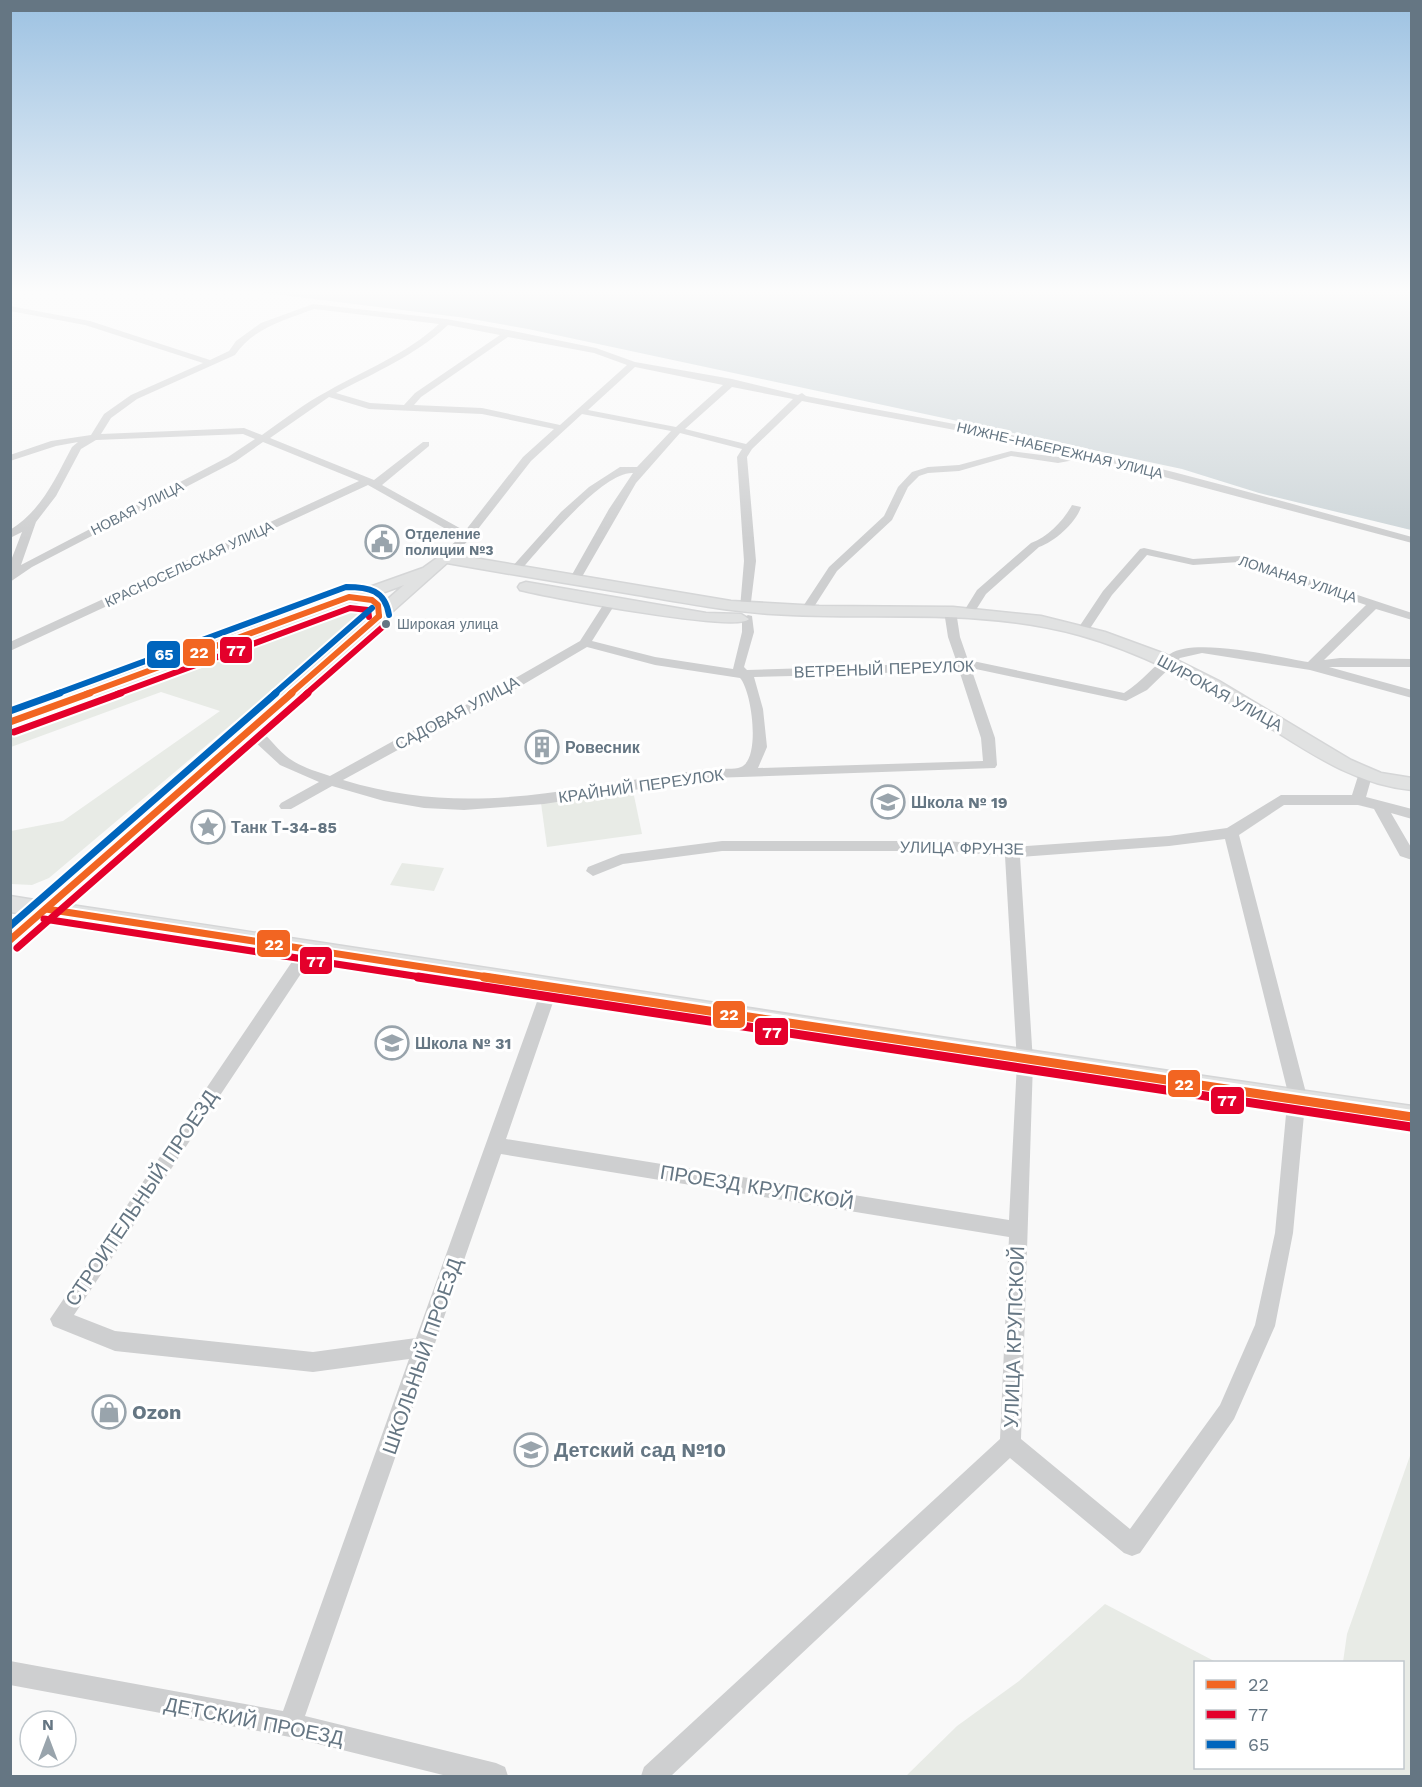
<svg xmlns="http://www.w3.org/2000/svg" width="1422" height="1787" viewBox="0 0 1422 1787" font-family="'Work Sans',sans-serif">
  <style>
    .green { fill: #e8ebe6 }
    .water { fill: #ced6d9 }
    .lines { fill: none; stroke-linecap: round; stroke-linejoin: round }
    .secondary-casing { stroke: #d5d6d7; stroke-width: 3 }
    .street { fill: #cecfd0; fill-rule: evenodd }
    .secondary { fill: #e1e2e2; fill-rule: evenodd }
    .bus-1-far2-casing { stroke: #fff; stroke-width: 10 }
    .bus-1-far1-casing { stroke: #fff; stroke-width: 11 }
    .bus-1-casing { stroke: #fff; stroke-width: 14 }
    .bus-2-far2-casing { stroke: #fff; stroke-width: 10 }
    .bus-2-far1-casing { stroke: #fff; stroke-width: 11 }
    .bus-2-casing { stroke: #fff; stroke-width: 14 }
    .bus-3-far1-casing { stroke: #fff; stroke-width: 10 }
    .bus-3-casing { stroke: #fff; stroke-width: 11 }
    .bus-1-far2 { stroke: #f26522; stroke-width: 6 }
    .bus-1-far1 { stroke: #f26522; stroke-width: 7 }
    .bus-1 { stroke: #f26522; stroke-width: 9 }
    .bus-2-far2 { stroke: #e4002b; stroke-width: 6 }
    .bus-2-far1 { stroke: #e4002b; stroke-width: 7 }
    .bus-2 { stroke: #e4002b; stroke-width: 9 }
    .bus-3-far1 { stroke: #0065bd; stroke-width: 6 }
    .bus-3 { stroke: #0065bd; stroke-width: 7 }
    .bus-dot { fill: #657683; stroke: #fff; stroke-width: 2 }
    .labels { text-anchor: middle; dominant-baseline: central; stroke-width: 6; stroke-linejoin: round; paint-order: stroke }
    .far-street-label { font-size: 14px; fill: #657683; stroke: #fff }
    .far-poi-label { font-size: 14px; font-weight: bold; fill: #657683; stroke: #fff; text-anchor: start }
    .bus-label { font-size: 14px; fill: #657683; stroke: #fff; text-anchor: start }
    .street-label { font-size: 16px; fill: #657683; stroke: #fff }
    .poi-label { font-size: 16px; font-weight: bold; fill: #657683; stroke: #fff; text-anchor: start }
    .near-street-label { font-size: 20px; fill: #657683; stroke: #fff }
    .near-poi-label { font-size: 20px; font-weight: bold; fill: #657683; stroke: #fff; text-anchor: start }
    .line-badge { stroke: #fff; stroke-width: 2 }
    .badge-label { font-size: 16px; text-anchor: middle; font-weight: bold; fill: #fff }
  </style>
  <rect width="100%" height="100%" fill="#f9f9f9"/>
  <!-- green -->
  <g class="green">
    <polygon points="352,604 361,605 360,616 49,878 32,885 11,884 11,831 63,821 220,711 161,692 11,747 11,727"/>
    <polygon points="633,791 642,834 547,847 541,803"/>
    <polygon points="402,863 444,868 434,891 390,885"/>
    <polygon points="1411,1453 1411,1776 906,1776 957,1726 1019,1681 1105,1604 1216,1662 1196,1662 1196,1768 1402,1768 1402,1662 1343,1662 1347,1634"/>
  </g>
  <!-- water -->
  <polygon class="water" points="233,289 1411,289 1411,530 1259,493 1182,469 528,329 466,318"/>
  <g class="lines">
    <defs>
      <g id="secondary">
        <path d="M 444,553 L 731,601 L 819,606 L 953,607 L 1041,616 L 1105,632 L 1165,654 L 1219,681 L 1351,760 L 1381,773 L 1412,778 L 1412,790 C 1349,784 1301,746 1248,714 C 1195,681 1140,652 1079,635 C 979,607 875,621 772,614 C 725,611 679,602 632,594 C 570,584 509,574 447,563 L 64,904 C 514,971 962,1043 1412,1106 L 1412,1128 C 957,1062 504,987 49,918 L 18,946 L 10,948 L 10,927 L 25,914 L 10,912 L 10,896 L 41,901 L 404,585 L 10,728 L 10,715 L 423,568 Z"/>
        <path d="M 526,582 L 706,613 L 741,614 L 749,619 C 738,633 548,597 520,590 L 518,587 L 520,584 Z"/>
      </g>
    </defs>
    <!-- secondary casing -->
    <use href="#secondary" class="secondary-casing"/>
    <!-- street -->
    <g class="street">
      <path d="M 313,304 L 446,319 L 508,330 L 596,348 L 635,362 L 732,379 L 798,395 L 802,393 L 806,396 C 897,414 988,429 1078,449 C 1190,474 1301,507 1412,537 L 1412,543 L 1082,455 L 1069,461 L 1058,463 L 1011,456 L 959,471 L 928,473 L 919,476 L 908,487 L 892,520 L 837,571 L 810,613 L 806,615 L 800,611 L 829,567 L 884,516 L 898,487 L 912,472 L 928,467 L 959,465 L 1011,451 L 1058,457 L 1072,453 C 982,434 892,419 802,401 L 752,449 L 747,457 L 756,561 L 750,610 L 746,612 L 740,608 L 744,561 L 737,457 L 742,449 L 680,433 L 636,483 L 579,582 L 571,582 L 569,580 L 609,509 L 633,473 C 602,471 540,549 519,572 L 511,572 L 511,568 L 561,512 L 589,487 L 620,467 L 637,467 L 671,431 L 582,414 L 531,461 L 471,538 L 448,560 L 440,560 L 438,558 L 460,537 L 368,485 L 10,651 L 10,642 L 359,481 L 263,442 L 236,461 L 32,567 L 10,582 L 10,563 L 22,532 L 10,538 L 10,530 C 42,510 55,479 72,447 L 78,442 L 56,446 L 10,461 L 10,455 L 51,441 L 91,435 L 104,414 L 131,395 L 203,363 L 85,325 L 10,311 L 10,306 L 90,321 L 210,360 L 229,351 L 236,341 L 261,323 ZM 314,309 L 439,324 C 408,353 365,370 328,391 C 305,403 283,420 262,435 L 244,428 L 101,434 L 111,418 L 137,399 L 235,355 C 253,328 285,320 314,309 ZM 448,325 L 500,335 L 415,393 L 404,405 L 370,403 L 336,393 C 374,373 416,355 448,325 ZM 508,337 L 594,353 L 627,365 L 560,425 L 482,408 L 414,405 L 421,397 ZM 635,367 L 723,385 L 676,427 L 588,410 ZM 732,387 L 793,399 L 746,444 L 685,429 ZM 329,397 L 369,409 L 482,414 L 554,429 L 523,457 L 465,531 L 382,485 L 429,446 L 429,442 L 423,442 L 374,480 L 270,438 ZM 243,434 L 255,439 L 228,457 L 21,565 L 36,522 L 56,496 L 81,449 L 96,440 Z"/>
      <path d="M 1072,505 L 1081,507 C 1076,523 1054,542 1039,547 L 986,594 L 974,613 L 966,613 L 964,611 L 977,590 L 1031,543 C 1048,537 1064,520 1072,505 Z"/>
      <path d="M 1144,548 L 1193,559 L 1240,556 L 1412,613 L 1412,620 L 1376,609 L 1324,660 L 1340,658 L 1412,659 L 1412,667 L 1329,667 L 1412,690 L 1412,698 L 1310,670 L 1202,653 L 1180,658 L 1147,690 L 1126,701 L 971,668 L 995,738 L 997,765 L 995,768 L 711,778 L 544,804 L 464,810 L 424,808 L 384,801 L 332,786 L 291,809 L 281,809 L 279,806 L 281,803 L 319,782 L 280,765 L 242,730 L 249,726 C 266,730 273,746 286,756 C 298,766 315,771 330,776 L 406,734 L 482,697 L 580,641 L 607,599 L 611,598 L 617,601 L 592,641 L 655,657 L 733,669 L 742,632 L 742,619 L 748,615 L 752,616 L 754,632 L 744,667 L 747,670 L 872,666 L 956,660 L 948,637 L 944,611 L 950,607 L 956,611 L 960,637 L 968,660 L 1124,693 C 1142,682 1154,665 1170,654 C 1195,637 1278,657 1308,662 L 1366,605 L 1239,562 L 1193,565 L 1147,555 L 1112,595 L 1087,633 L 1079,633 L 1077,630 L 1103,591 L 1140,549 ZM 587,647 L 655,665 L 740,678 C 752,691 761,759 741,767 C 734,770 722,768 714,769 C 697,770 681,773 664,775 C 550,793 457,815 343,780 L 416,740 L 492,703 ZM 958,667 L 981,738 L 983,761 L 758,768 L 767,747 L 763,709 L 754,677 L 872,674 Z"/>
      <path d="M 1365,771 L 1372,776 L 1366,797 L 1412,809 L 1412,819 L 1391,813 L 1412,849 L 1412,860 L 1400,856 L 1374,809 L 1358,805 L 1284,805 L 1239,835 L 1306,1093 L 1293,1233 L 1275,1326 L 1234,1419 L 1140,1553 L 1132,1556 L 1124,1553 L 1010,1458 L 671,1776 L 641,1776 L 644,1767 L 1000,1439 L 1009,1237 L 501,1154 L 305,1716 L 496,1763 L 505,1767 L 508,1776 L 447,1776 L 290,1737 L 10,1685 L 10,1661 L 283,1711 L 409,1359 L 313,1372 L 115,1351 L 53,1326 L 50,1319 L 304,944 L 316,944 L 318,948 L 74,1315 L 115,1331 L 313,1352 L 416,1338 L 543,985 L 545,981 L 557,981 L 559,985 L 506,1139 L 1009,1220 L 1017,1062 L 1005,856 L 948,851 L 722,851 L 623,864 L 593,876 L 586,871 L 588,867 L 621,854 L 722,841 L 948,841 L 1012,847 L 1169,836 L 1227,828 L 1281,795 L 1352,795 L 1358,776 ZM 1225,839 L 1288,1093 L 1275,1233 L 1255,1325 L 1220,1405 L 1130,1529 L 1021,1439 L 1033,1062 L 1020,857 L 1169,846 Z"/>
    </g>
    <!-- secondary -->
    <use href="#secondary" class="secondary"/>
    <defs>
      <g id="bus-1-far2">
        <polyline points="86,694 349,597 372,600 378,605 379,616"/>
        <polyline points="290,694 379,616"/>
      </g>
      <g id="bus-1-far1">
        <polyline points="10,722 90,693"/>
        <polyline points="46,909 494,978"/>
        <polyline points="10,940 292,693"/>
      </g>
      <polyline id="bus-1" points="484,977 1412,1117"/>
      <g id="bus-2-far2">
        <polyline points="117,694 350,608 368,610 369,617"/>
        <polyline points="306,694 386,624"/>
      </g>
      <g id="bus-2-far1">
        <polyline points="14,732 121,693"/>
        <polyline points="44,919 427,978"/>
        <polyline points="17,948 308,693"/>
      </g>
      <polyline id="bus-2" points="418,977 1411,1127"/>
      <g id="bus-3-far1">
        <path d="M 56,694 L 346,587 C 369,587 385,590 389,615"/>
        <polyline points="274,694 372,608"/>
      </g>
      <g id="bus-3">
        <polyline points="10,711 60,693"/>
        <polyline points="10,926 276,693"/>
      </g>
    </defs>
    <!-- bus-1-far2 casing -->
    <use href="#bus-1-far2" class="bus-1-far2-casing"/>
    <!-- bus-1-far1 casing -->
    <use href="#bus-1-far1" class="bus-1-far1-casing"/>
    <!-- bus-1 casing -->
    <use href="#bus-1" class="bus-1-casing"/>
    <!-- bus-2-far2 casing -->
    <use href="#bus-2-far2" class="bus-2-far2-casing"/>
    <!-- bus-2-far1 casing -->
    <use href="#bus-2-far1" class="bus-2-far1-casing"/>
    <!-- bus-2 casing -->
    <use href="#bus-2" class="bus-2-casing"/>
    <!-- bus-3-far1 casing -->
    <use href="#bus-3-far1" class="bus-3-far1-casing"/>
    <!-- bus-3 casing -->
    <use href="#bus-3" class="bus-3-casing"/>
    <!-- bus-1-far2 -->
    <use href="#bus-1-far2" class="bus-1-far2"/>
    <!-- bus-1-far1 -->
    <use href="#bus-1-far1" class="bus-1-far1"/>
    <!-- bus-1 -->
    <use href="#bus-1" class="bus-1"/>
    <!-- bus-2-far2 -->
    <use href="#bus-2-far2" class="bus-2-far2"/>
    <!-- bus-2-far1 -->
    <use href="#bus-2-far1" class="bus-2-far1"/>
    <!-- bus-2 -->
    <use href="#bus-2" class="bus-2"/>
    <!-- bus-3-far1 -->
    <use href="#bus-3-far1" class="bus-3-far1"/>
    <!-- bus-3 -->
    <use href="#bus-3" class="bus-3"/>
  </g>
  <!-- sky -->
  <linearGradient id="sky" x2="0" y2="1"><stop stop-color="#9dc2e2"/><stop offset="0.54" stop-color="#fcfcfc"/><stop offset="1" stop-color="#fcfcfc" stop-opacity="0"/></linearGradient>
  <rect width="1422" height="540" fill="url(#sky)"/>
  <!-- icons -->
  <defs>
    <symbol id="civic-ring" viewBox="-11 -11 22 22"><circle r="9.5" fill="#fff" stroke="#99a4ac" stroke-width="1.5"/><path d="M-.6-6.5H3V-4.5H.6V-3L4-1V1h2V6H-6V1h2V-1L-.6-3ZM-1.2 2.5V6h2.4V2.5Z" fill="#99a4ac"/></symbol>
    <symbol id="building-ring" viewBox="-11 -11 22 22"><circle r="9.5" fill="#fff" stroke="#99a4ac" stroke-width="1.5"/><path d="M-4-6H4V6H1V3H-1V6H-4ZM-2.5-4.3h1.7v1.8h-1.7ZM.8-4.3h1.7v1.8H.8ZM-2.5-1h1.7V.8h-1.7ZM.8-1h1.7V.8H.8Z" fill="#99a4ac"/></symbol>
    <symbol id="school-ring" viewBox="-11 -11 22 22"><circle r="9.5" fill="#fff" stroke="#99a4ac" stroke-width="1.5"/><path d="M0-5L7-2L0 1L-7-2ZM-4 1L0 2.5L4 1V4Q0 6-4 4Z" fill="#99a4ac"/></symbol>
    <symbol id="sight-ring" viewBox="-11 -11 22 22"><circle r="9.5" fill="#fff" stroke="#99a4ac" stroke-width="1.5"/><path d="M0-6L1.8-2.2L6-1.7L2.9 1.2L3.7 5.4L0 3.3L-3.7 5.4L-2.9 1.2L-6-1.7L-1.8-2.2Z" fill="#99a4ac"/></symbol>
    <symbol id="shop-ring" viewBox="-11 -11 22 22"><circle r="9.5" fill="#fff" stroke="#99a4ac" stroke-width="1.5"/><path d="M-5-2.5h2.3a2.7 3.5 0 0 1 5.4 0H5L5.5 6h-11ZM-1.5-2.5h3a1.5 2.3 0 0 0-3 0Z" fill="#99a4ac"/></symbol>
  </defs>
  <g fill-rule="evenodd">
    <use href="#civic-ring" x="363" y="523" width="38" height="38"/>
    <use href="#building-ring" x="523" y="728" width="38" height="38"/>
    <use href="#school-ring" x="869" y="783" width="38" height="38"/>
    <use href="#sight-ring" x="189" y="808" width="38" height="38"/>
    <use href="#school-ring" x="373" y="1024" width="38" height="38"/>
    <use href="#shop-ring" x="90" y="1393" width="38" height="38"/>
    <use href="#school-ring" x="512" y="1431" width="38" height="38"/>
  </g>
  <!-- markers -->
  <circle class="bus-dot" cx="386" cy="624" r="5"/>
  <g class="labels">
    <!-- far-street labels -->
    <g class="far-street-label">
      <text transform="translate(1060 450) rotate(13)">НИЖНЕ-НАБЕРЕЖНАЯ УЛИЦА</text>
      <text transform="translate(137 508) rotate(-27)">НОВАЯ УЛИЦА</text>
      <text transform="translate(189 564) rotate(-25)">КРАСНОСЕЛЬСКАЯ УЛИЦА</text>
      <text transform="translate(1298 579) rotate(18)">ЛОМАНАЯ УЛИЦА</text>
    </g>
    <!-- far-poi labels -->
    <g class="far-poi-label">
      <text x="405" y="534">Отделение<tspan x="405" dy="16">полиции №3</tspan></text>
    </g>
    <!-- bus labels -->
    <g class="bus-label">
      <text x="397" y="624">Широкая улица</text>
    </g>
    <!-- street labels -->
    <g class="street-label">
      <text transform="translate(884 669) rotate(-2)">ВЕТРЕНЫЙ ПЕРЕУЛОК</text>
      <text transform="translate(1220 693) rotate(29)">ШИРОКАЯ УЛИЦА</text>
      <text transform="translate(457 713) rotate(-28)">САДОВАЯ УЛИЦА</text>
      <text transform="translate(641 786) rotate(-8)">КРАЙНИЙ ПЕРЕУЛОК</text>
      <text transform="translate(962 848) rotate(1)">УЛИЦА ФРУНЗЕ</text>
    </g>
    <!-- poi labels -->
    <g class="poi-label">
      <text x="565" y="747">Ровесник</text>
      <text x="911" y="802">Школа № 19</text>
      <text x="231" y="827">Танк Т-34-85</text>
      <text x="415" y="1043">Школа № 31</text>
    </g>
    <!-- near-street labels -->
    <g class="near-street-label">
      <text transform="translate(757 1187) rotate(9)">ПРОЕЗД КРУПСКОЙ</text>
      <text transform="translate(141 1198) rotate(-56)">СТРОИТЕЛЬНЫЙ ПРОЕЗД</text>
      <text transform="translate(1014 1337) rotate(-88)">УЛИЦА КРУПСКОЙ</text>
      <text transform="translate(422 1356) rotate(-71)">ШКОЛЬНЫЙ ПРОЕЗД</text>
      <text transform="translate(254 1721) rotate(11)">ДЕТСКИЙ ПРОЕЗД</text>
    </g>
    <!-- near-poi labels -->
    <g class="near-poi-label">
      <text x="132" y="1412">Ozon</text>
      <text x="554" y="1450">Детский сад №10</text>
    </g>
  </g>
  <g class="line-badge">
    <rect x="219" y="636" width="34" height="28" rx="6" fill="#e4002b"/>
    <rect x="182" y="638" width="34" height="29" rx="6" fill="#f26522"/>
    <rect x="146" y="640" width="35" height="29" rx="6" fill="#0065bd"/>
    <rect x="256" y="929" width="35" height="29" rx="6" fill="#f26522"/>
    <rect x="299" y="946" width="34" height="29" rx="6" fill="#e4002b"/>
    <rect x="712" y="1000" width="34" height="29" rx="6" fill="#f26522"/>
    <rect x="754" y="1017" width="35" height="29" rx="6" fill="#e4002b"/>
    <rect x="1167" y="1069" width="34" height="29" rx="6" fill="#f26522"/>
    <rect x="1210" y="1086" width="35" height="29" rx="6" fill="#e4002b"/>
  </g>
  <g class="badge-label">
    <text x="236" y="656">77</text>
    <text x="199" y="658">22</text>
    <text x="164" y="660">65</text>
    <text x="274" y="950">22</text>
    <text x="316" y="967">77</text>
    <text x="729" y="1020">22</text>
    <text x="772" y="1038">77</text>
    <text x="1184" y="1090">22</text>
    <text x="1227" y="1106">77</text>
  </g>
  <!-- border -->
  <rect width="1422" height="1787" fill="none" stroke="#657683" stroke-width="24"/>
  <!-- legend -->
  <rect x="1194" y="1661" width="210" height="108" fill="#ffffff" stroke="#c1c8cd" stroke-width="1.5"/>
  <rect x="1206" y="1680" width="30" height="9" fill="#f26522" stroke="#c1c8cd" stroke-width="1.5"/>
  <text x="1248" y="1691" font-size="18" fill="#657683">22</text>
  <rect x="1206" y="1710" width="30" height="9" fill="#e4002b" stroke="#c1c8cd" stroke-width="1.5"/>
  <text x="1248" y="1721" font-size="18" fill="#657683">77</text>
  <rect x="1206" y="1740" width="30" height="9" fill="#0065bd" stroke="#c1c8cd" stroke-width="1.5"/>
  <text x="1248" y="1751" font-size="18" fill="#657683">65</text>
  <!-- north arrow -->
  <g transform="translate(48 1739)"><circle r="28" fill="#ffffff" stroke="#c1c8cd" stroke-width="1.5"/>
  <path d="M0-4.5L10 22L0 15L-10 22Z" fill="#99a4ac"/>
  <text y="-9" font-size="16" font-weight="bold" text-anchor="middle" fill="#657683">N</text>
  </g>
</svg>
